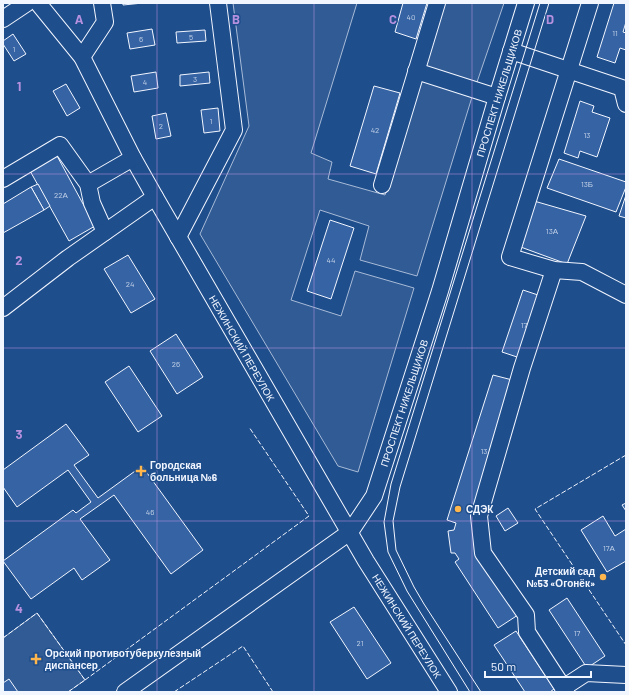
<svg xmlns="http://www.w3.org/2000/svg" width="629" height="695" viewBox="0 0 629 695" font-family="Barlow,sans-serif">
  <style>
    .built { fill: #305b95; stroke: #a8bbd7 }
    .building { fill: #3563a3; stroke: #f2f6ff }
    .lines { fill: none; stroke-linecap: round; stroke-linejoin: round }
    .minor-casing { stroke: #f2f6ff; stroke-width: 18 }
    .minor { stroke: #1f4e8c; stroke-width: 16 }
    .tram { stroke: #f2f6ff; stroke-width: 1 }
    .fence { stroke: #f2f6ff; stroke-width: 1; stroke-dasharray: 5 2; stroke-linecap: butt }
    .grid { fill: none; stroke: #b691df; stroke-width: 1; stroke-opacity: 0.55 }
    .poi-dot { fill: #ffb74d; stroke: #1f4e8c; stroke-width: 1.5 }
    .labels { text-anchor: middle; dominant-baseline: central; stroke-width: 3; stroke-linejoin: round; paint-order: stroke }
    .number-label { font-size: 8px; fill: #c3d1e8 }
    .street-label { font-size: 10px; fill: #f2f6ff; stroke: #1f4e8c }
    .poi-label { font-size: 10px; font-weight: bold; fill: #f2f6ff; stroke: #1f4e8c; text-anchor: start }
    .grid-label { font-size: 13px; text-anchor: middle; font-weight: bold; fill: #b691df; stroke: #1f4e8c; stroke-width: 3; stroke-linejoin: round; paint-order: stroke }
  </style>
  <rect width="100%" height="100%" fill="#1f4e8c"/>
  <!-- built -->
  <g class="built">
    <polygon points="233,3 357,3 311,153 332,162 328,179 385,195 420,80 472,97 417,276 360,260 369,226 320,210 291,300 341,316 355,271 414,288 358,472 338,466 200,234 249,126"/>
    <polygon points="445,3 504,3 476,85 425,67"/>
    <polygon points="37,613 85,680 68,692 3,692 3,638"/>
  </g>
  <!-- building -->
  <g class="building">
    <polygon points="123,3 143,3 123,5"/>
    <polygon points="403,3 427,3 416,39 395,32"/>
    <polygon points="614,3 626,3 626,22 623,32 626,33 626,50 620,48 615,63 597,57"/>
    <polygon points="152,29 155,45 130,49 127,33"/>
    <polygon points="205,30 206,41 177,43 176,32"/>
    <polygon points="13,34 26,54 14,61 3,44 3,41"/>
    <polygon points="156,72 158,88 134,92 131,76"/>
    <polygon points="209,72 210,83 180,86 180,75"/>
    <polygon points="66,84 80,108 67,116 53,91"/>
    <polygon points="374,86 400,93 376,174 350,166"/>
    <polygon points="580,101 594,106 592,112 610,118 597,157 580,151 578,158 564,153"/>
    <polygon points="218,108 220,131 204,133 201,110"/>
    <polygon points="166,113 171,136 156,139 152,116"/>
    <polygon points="56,154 95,226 69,241 29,169"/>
    <polygon points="559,159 626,182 626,187 616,212 547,188"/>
    <polygon points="38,184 50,206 44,210 31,187"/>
    <polygon points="31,187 44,210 3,233 3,204"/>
    <polygon points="626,195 626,218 619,216"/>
    <polygon points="534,201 586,216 567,264 518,246"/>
    <polygon points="330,220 354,228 331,299 307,291"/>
    <polygon points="128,255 155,299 131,313 104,269"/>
    <polygon points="523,290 547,298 526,360 502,352"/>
    <polygon points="176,334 203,377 177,394 150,351"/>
    <polygon points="129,366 162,416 138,432 105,382"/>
    <polygon points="493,375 520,382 478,528 521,613 498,628 455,562 459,559 455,553 451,553 448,531 454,530 456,523 447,520"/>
    <polygon points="66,424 89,455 74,465 98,498 142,466 203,550 171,574 114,495 80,519 110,560 82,580 74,568 31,599 3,561 73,510 76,513 91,502 68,470 17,507 3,487 3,470"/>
    <polygon points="626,503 626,511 622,505"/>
    <polygon points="508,508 518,523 505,531 496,516"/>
    <polygon points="603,516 615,536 626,529 626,561 607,572 581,530"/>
    <polygon points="567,598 605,656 587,668 549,610"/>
    <polygon points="354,607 391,663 367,679 330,622"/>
    <polygon points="516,631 554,689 550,692 525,692 494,645"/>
    <polygon points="9,679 18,692 3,692 3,683"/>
  </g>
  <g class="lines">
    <defs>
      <g id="minor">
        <polyline points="38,3 82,57 133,158 155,197 366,561 449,692"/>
        <polyline points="590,3 510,257 554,270 582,272 626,295"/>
        <polyline points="3,19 27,3"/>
        <polyline points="511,51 622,88 626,104"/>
        <polyline points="82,57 105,22 102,3"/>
        <polyline points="416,71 497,97"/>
        <polyline points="3,179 60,145 88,184 92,203 105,232"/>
        <polyline points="88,184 133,158"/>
        <polyline points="382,185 437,3"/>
        <polyline points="178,237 234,130 218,3"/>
        <polyline points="554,270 522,368 479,516 483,553 526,615 527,632 566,692"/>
        <polyline points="3,308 68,258 155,197"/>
        <polyline points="563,688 586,673 626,675"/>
        <polyline points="125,692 350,532 374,496 440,291 497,97 526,3"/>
      </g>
    </defs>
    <!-- minor casing -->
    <use href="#minor" class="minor-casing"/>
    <!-- minor -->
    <use href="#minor" class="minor"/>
    <!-- tram -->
    <g class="tram">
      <polyline points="470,692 407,591 388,552 384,522 391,484 540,3"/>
      <polyline points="481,692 424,604 414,587 396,550 393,521 400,487 549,3"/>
    </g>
    <!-- fence -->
    <g class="fence">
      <polyline points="626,455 535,509 626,645"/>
      <polyline points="3,638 37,613 85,680 68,692"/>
      <polyline points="85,680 309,516 249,427"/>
      <polyline points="174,692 243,646 273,692"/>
    </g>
  </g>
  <!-- grid -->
  <path class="grid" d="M 157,3 L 157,692M 314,3 L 314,692M 472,3 L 472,692M 3,174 L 626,174M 3,348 L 626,348M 3,521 L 626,521"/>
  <!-- markers -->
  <g class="poi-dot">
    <path d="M139 465h4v4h4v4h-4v4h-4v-4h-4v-4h4z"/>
    <circle cx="458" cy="509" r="4"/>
    <circle cx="603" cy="577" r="4"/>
    <path d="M34 653h4v4h4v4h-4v4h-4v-4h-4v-4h4z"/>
  </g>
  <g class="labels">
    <!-- number labels -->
    <g class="number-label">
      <text x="411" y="17">40</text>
      <text x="615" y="33">11</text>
      <text x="191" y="37">5</text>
      <text x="141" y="39">6</text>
      <text x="14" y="49">1</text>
      <text x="195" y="79">3</text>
      <text x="145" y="82">4</text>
      <text x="211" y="121">1</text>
      <text x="161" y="126">2</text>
      <text x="375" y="130">42</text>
      <text x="587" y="135">13</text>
      <text x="587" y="184">13Б</text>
      <text x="61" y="195">22А</text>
      <text x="552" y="231">13А</text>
      <text x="331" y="260">44</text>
      <text x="130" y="284">24</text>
      <text x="524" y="325">17</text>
      <text x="176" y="364">26</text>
      <text x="484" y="451">13</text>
      <text x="150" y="512">46</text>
      <text x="609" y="548">17А</text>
      <text x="577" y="633">17</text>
      <text x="360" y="643">21</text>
    </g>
    <!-- street labels -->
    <g class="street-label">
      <text transform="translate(499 93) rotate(-73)">ПРОСПЕКТ НИКЕЛЬЩИКОВ</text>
      <text transform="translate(242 348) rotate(60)">НЕЖИНСКИЙ ПЕРЕУЛОК</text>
      <text transform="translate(404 403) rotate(-72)">ПРОСПЕКТ НИКЕЛЬЩИКОВ</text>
      <text transform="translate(407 626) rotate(58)">НЕЖИНСКИЙ ПЕРЕУЛОК</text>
    </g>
    <!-- poi labels -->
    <g class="poi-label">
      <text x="150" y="465">Городская<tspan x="150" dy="12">больница №6</tspan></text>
      <text x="466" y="509">СДЭК</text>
      <text x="595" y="571" text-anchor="end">Детский сад<tspan x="595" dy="12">№53 «Огонёк»</tspan></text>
      <text x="45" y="653">Орский противотуберкулезный<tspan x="45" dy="12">диспансер</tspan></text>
    </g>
  </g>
  <g class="grid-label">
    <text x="79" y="24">A</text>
    <text x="236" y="24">B</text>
    <text x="393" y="24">C</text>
    <text x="550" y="24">D</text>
    <text x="19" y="91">1</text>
    <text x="19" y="265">2</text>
    <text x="19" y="439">3</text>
    <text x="19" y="613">4</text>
  </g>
  <!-- border -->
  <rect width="629" height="695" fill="none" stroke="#f2f6ff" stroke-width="8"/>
  <!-- scale -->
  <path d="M485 671v6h106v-6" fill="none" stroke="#f2f6ff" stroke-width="2"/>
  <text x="491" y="671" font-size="12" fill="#f2f6ff" stroke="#1f4e8c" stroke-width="3" paint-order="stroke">50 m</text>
</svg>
